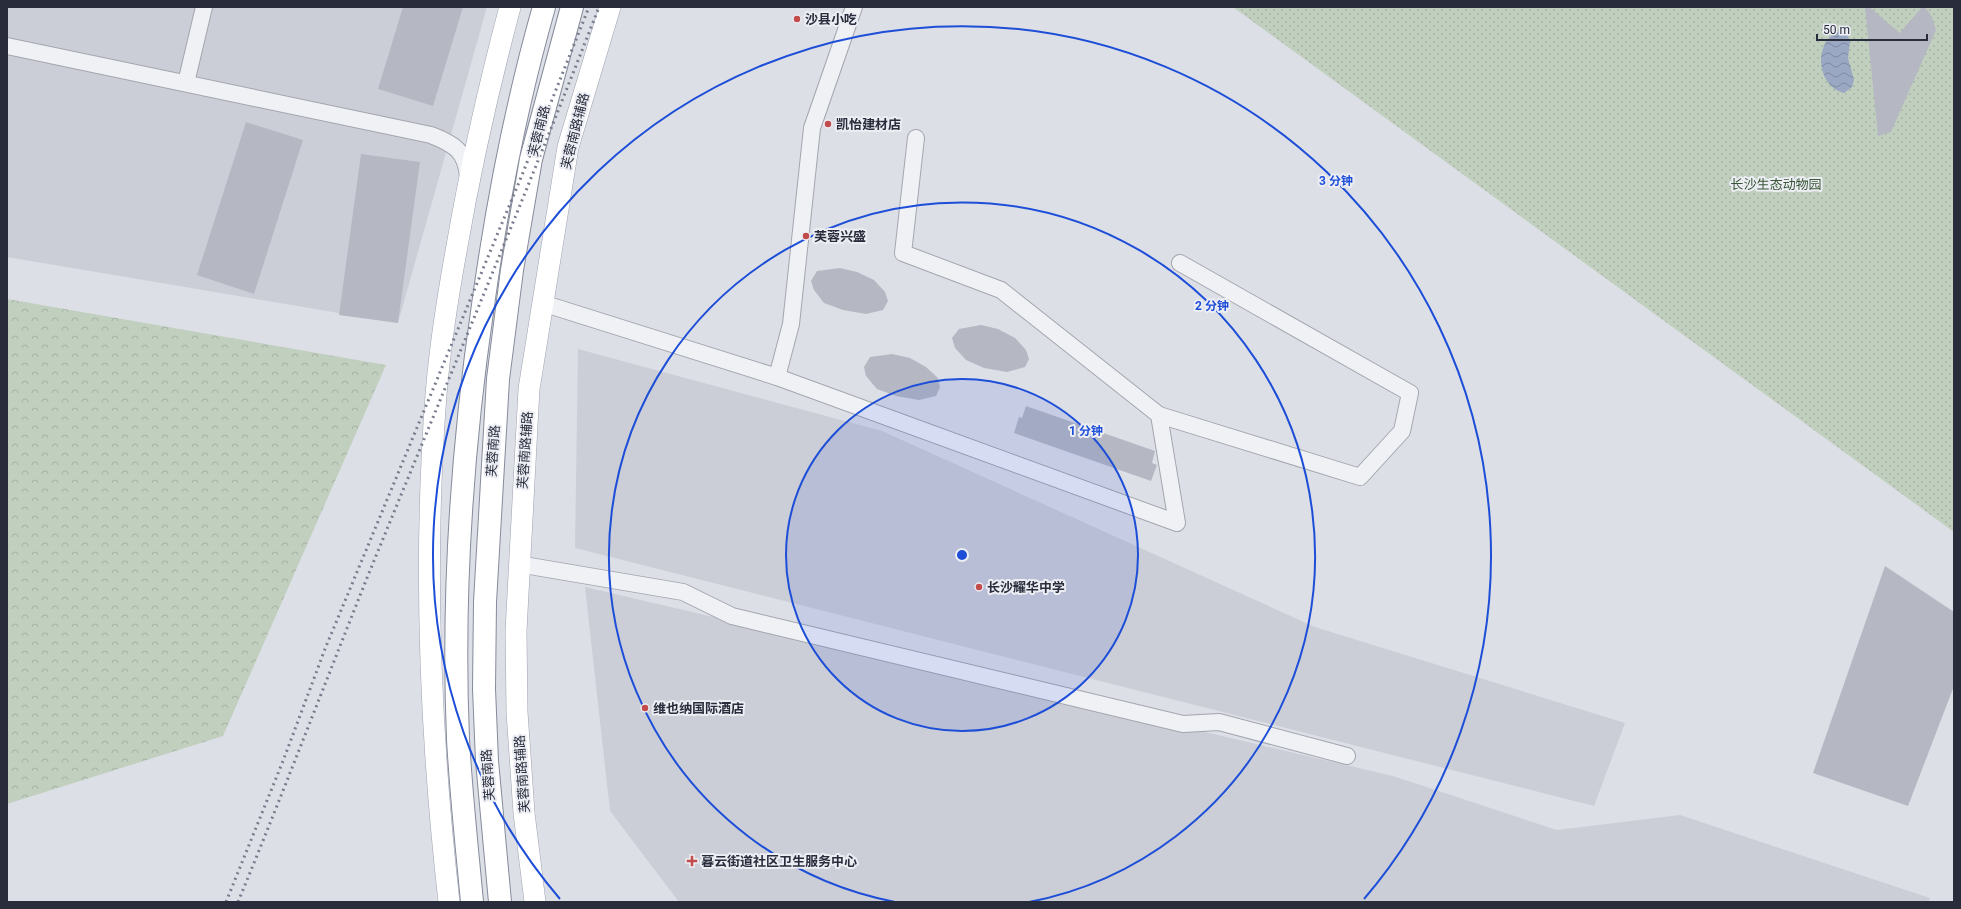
<svg xmlns="http://www.w3.org/2000/svg" width="1961" height="909" viewBox="0 0 1961 909" font-family="Roboto,'Noto Sans SC',sans-serif">
  <style>
    .built { fill: #ccced7 }
    .forest { fill: url(#forest-crowns) }
    .park { fill: url(#park-dots) }
    .water { fill: url(#water-waves) }
    .building { fill: #b5b8c2 }
    .lines { fill: none; stroke-linecap: round; stroke-linejoin: round }
    .minor-casing { stroke: #a3a6af; stroke-width: 18 }
    .major-casing { stroke: #9ea2b1; stroke-width: 22 }
    .highway-casing { stroke: #868b9b; stroke-width: 24 }
    .minor { stroke: #f0f1f5; stroke-width: 16 }
    .major { stroke: #fff; stroke-width: 21 }
    .highway { stroke: #fff; stroke-width: 22 }
    .rail { stroke: #787d8e; stroke-width: 3; stroke-dasharray: 2 4; stroke-linecap: butt }
    .ring { fill: none; stroke: #1d4ed8; stroke-width: 2 }
    .poi-dot { fill: #c24b4b; stroke: #edeef4; stroke-width: 1.5 }
    .labels { text-anchor: middle; dominant-baseline: central; stroke-width: 4; stroke-linejoin: round; paint-order: stroke }
    .poi-label { font-size: 13px; font-weight: bold; fill: #282c3b; stroke: #edeef4; text-anchor: start }
    .street-label { font-size: 13px; fill: #282c3b; stroke: #edeef4 }
    .park-label { font-size: 13px; fill: #385637; stroke: #edeef4 }
    .centre { fill: #1d4ed8; stroke: #edeef4; stroke-width: 2 }
    .ring-label { font-size: 12px; text-anchor: middle; font-weight: bold; fill: #1d4ed8; stroke: #edeef4; stroke-width: 4; stroke-linejoin: round; paint-order: stroke }
  </style>
  <defs>
    <pattern id="forest-crowns" width="20" height="18" patternUnits="userSpaceOnUse"><rect width="20" height="18" fill="#c1cfbf"/><path d="M2 6a3 3 0 1 1 6 0M12 15a3 3 0 1 1 6 0" fill="none" stroke="#a6b2a5"/></pattern>
    <pattern id="park-dots" width="8" height="8" patternUnits="userSpaceOnUse"><rect width="8" height="8" fill="#c1cfbf"/><path d="M2 2h.1M6 6h.1" fill="none" stroke="#a6b2a5" stroke-width="1.8" stroke-linecap="round"/></pattern>
    <pattern id="water-waves" width="16" height="10" patternUnits="userSpaceOnUse"><rect width="16" height="10" fill="#9ba8c3"/><path d="M0 5q4-4 8 0t8 0" fill="none" stroke="#7e89a0"/></pattern>
  </defs>
  <rect width="100%" height="100%" fill="#dddfe6"/>
  <!-- built -->
  <g class="built">
    <polygon points="7,7 487,7 398,323 7,257"/>
    <polygon points="578,349 882,431 1315,627 1625,723 1594,806 575,548"/>
    <polygon points="585,587 1393,776 1557,830 1680,815 1930,898 1929,902 679,902 610,811"/>
  </g>
  <!-- forest -->
  <polygon class="forest" points="7,299 386,365 223,736 7,804"/>
  <!-- park -->
  <polygon class="park" points="1233,7 1954,7 1954,532"/>
  <!-- water -->
  <path class="water" d="M 1839,31 L 1847,33 L 1850,41 L 1848,58 L 1854,80 L 1852,87 L 1844,93 C 1817,87 1812,42 1839,31 Z"/>
  <!-- building -->
  <g class="building">
    <polygon points="403,7 463,7 433,106 378,89"/>
    <polygon points="1865,7 1869,7 1900,33 1922,7 1925,7 1932,17 1936,30 1891,132 1878,136"/>
    <polygon points="246,122 303,140 254,294 197,275"/>
    <polygon points="361,154 420,162 398,323 339,315"/>
    <polygon points="840,268 857,272 874,280 885,292 888,301 883,310 866,314 843,310 824,303 814,290 811,281 817,271"/>
    <polygon points="981,325 998,329 1015,338 1026,350 1029,359 1025,367 1007,372 984,368 966,360 955,348 952,338 959,329"/>
    <polygon points="892,354 910,358 926,367 938,378 940,387 936,396 919,400 896,396 877,389 866,376 864,367 870,357"/>
    <polygon points="1026,406 1155,451 1152,463 1157,465 1151,481 1014,433 1019,417 1022,418"/>
    <polygon points="1885,566 1954,612 1954,686 1908,806 1813,773"/>
  </g>
  <g class="lines">
    <defs>
      <g id="minor">
        <path d="M 7,46 L 431,135 C 454,144 466,151 468,177"/>
        <polyline points="186,83 204,7"/>
        <polyline points="542,303 777,377 1177,523 1159,415 1001,290 903,253 916,138"/>
        <polyline points="777,377 791,324 812,128 854,7"/>
        <polyline points="1159,415 1360,477 1402,431 1410,393 1180,263"/>
        <polyline points="518,564 683,592 732,616 1183,724 1219,722 1347,756"/>
      </g>
      <g id="major">
        <path d="M 449,902 C 430,734 423,564 436,395 C 440,345 448,295 457,246 C 471,165 489,86 510,7"/>
        <polyline points="535,902 524,813 517,712 516,631 529,389 568,147 610,7"/>
      </g>
      <g id="highway">
        <path d="M 472,902 C 467,848 461,794 458,739 C 452,594 462,448 483,305 C 497,204 516,105 544,7"/>
        <polyline points="500,902 487,761 484,689 485,602 498,379 512,270 531,159 572,7"/>
      </g>
    </defs>
    <!-- minor casing -->
    <use href="#minor" class="minor-casing"/>
    <!-- major casing -->
    <use href="#major" class="major-casing"/>
    <!-- highway casing -->
    <use href="#highway" class="highway-casing"/>
    <!-- minor -->
    <use href="#minor" class="minor"/>
    <!-- major -->
    <use href="#major" class="major"/>
    <!-- highway -->
    <use href="#highway" class="highway"/>
    <!-- rail -->
    <g class="rail">
      <polyline points="226,902 283,761 325,649 522,175 589,7"/>
      <path d="M 238,902 C 283,793 325,683 369,573 C 446,385 525,197 599,7"/>
    </g>
  </g>
  <!-- distance rings -->
  <circle cx="962" cy="555" r="176" fill="#1d4ed8" fill-opacity=".12"/>
  <g class="ring">
    <circle cx="962" cy="555" r="176"/>
    <path d="M895 902A353 353 0 1 1 1029 902"/>
    <path d="M560 899A529 529 0 1 1 1364 899"/>
  </g>
  <!-- markers -->
  <g class="poi-dot">
    <circle cx="797" cy="19" r="4"/>
    <circle cx="828" cy="124" r="4"/>
    <circle cx="806" cy="236" r="4"/>
    <circle cx="979" cy="587" r="4"/>
    <circle cx="645" cy="708" r="4"/>
    <path d="M690 855h4v4h4v4h-4v4h-4v-4h-4v-4h4z"/>
  </g>
  <g class="labels">
    <!-- poi labels -->
    <g class="poi-label">
      <text x="805" y="19">沙县小吃</text>
      <text x="836" y="124">凯怡建材店</text>
      <text x="814" y="236">芙蓉兴盛</text>
      <text x="987" y="587">长沙耀华中学</text>
      <text x="653" y="708">维也纳国际酒店</text>
      <text x="701" y="861">暮云街道社区卫生服务中心</text>
    </g>
    <!-- street labels -->
    <g class="street-label">
      <text transform="translate(539 131) rotate(-76)">芙蓉南路</text>
      <text transform="translate(575 131) rotate(-76)">芙蓉南路辅路</text>
      <text transform="translate(525 450) rotate(-86)">芙蓉南路辅路</text>
      <text transform="translate(493 451) rotate(-86)">芙蓉南路</text>
      <text transform="translate(522 774) rotate(-94)">芙蓉南路辅路</text>
      <text transform="translate(488 775) rotate(-94)">芙蓉南路</text>
    </g>
    <!-- park labels -->
    <g class="park-label">
      <text x="1776" y="184">长沙生态动物园</text>
    </g>
  </g>
  <circle cx="962" cy="555" r="6" class="centre"/>
  <g class="ring-label">
    <text x="1336" y="185">3 分钟</text>
    <text x="1212" y="310">2 分钟</text>
    <text x="1086" y="435">1 分钟</text>
  </g>
  <!-- border -->
  <rect width="1961" height="909" fill="none" stroke="#282c3b" stroke-width="16"/>
  <!-- scale -->
  <path d="M1817 34v6h110v-6" fill="none" stroke="#282c3b" stroke-width="2"/>
  <text x="1823" y="34" font-size="12" fill="#282c3b" stroke="#edeef4" stroke-width="3" paint-order="stroke">50 m</text>
</svg>
